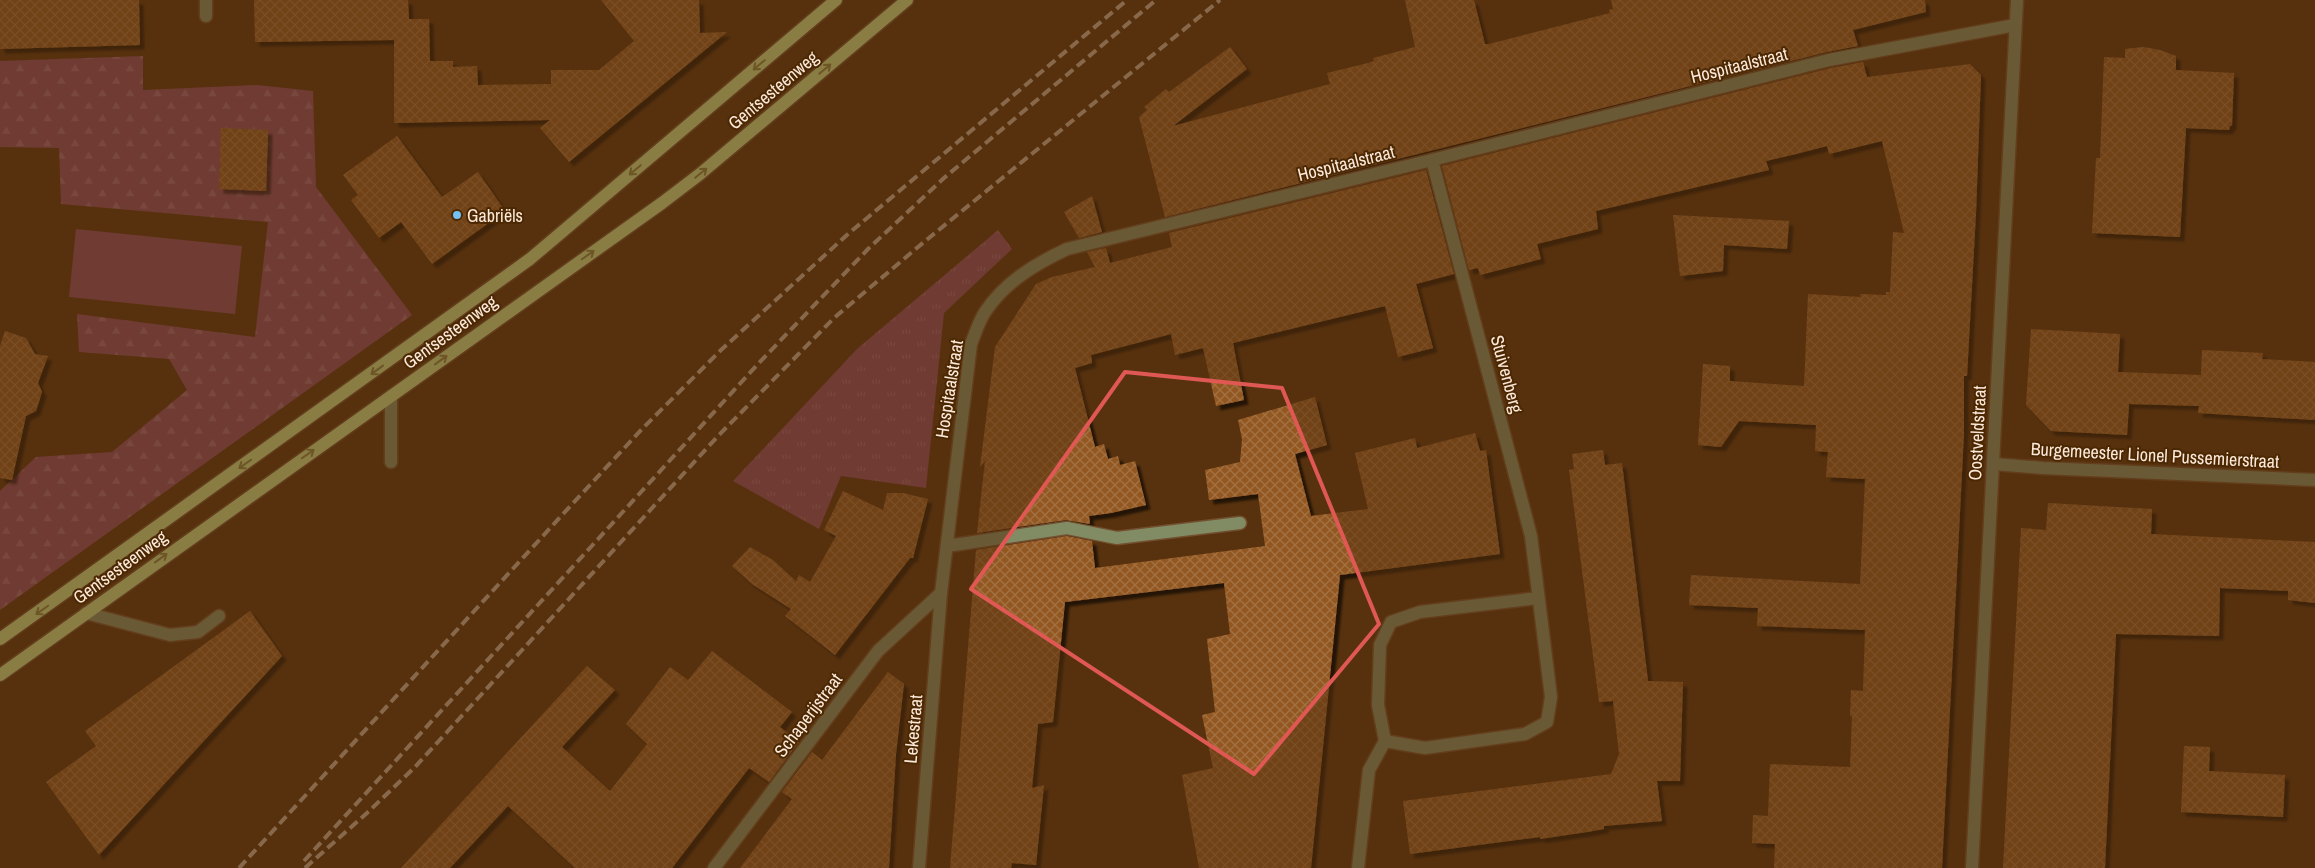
<svg xmlns="http://www.w3.org/2000/svg" width="2315" height="868" viewBox="0 0 2315 868" font-family="'Archivo Narrow',sans-serif">
  <style>
    .grass { fill: url(#grass-tufts) }
    .forest { fill: url(#forest-firs) }
    .garden { fill: #8f475f }
    .building { fill: url(#building-cross-hatch); filter: url(#shadow) }
    .lines { fill: none; stroke-linecap: round; stroke-linejoin: round }
    .minor-casing { stroke: #724f2f; stroke-width: 15 }
    .major-casing { stroke: #724f2f; stroke-width: 15 }
    .minor { stroke: #818b64; stroke-width: 12 }
    .major { stroke: #c5d986; stroke-width: 12 }
    .rail { stroke: #c4ab95; stroke-width: 4; stroke-dasharray: 10 5; stroke-linecap: butt }
    .oneway { stroke: #888044 }
    .marked { fill: none; stroke: #e05854; stroke-width: 4; stroke-linejoin: round }
    .poi-dot { fill: #73c1f5; stroke: #4c2802; stroke-width: 2 }
    .labels { text-anchor: middle; dominant-baseline: central; stroke-width: 4; stroke-linejoin: round; paint-order: stroke }
    .street-label { font-size: 18px; fill: #fce9da; stroke: #4c2802 }
    .poi-label { font-size: 18px; fill: #fce9da; stroke: #4c2802; text-anchor: start }
  </style>
  <defs>
    <pattern id="grass-tufts" width="24" height="20" patternUnits="userSpaceOnUse" patternTransform="scale(1.25)"><rect width="24" height="20" fill="#8f475f"/><path d="M3 7l-1-3M5 7V3M7 7l1-3M15 17l-1-3M17 17v-4M19 17l1-3" fill="none" stroke="#a06275"/></pattern>
    <pattern id="forest-firs" width="22" height="20" patternUnits="userSpaceOnUse" patternTransform="scale(1.25)"><rect width="22" height="20" fill="#8f475f"/><path d="M5 1l3.5 6h-7zM16 11l3.5 6h-7z" fill="#a06275"/></pattern>
    <pattern id="building-cross-hatch" width="8" height="8" patternUnits="userSpaceOnUse" patternTransform="scale(1.25)"><rect width="8" height="8" fill="#935923"/><path d="M0 0l8 8M0 8l8-8" fill="none" stroke="#a37142"/></pattern>
    <filter id="shadow"><feDropShadow dx="4.5" dy="4.5" stdDeviation="1" flood-color="#0009"/></filter>
  </defs>
  <rect width="100%" height="100%" fill="#58320e"/>
  <!-- grass -->
  <polygon class="grass" points="998,230 1012,249 944,313 926,488 841,476 819,529 733,481 857,349"/>
  <!-- forest -->
  <polygon class="forest" points="143,56 143,90 257,85 313,91 316,187 412,315 0,610 0,491 36,457 112,452 187,390 169,359 79,352 77,314 255,337 268,222 61,204 59,148 0,147 0,61"/>
  <!-- garden -->
  <polygon class="garden" points="76,229 242,246 235,314 69,297"/>
  <!-- building -->
  <g class="building">
    <polygon points="0,0 139,0 140,45 0,49"/>
    <polygon points="254,0 408,0 409,19 429,19 430,61 453,61 453,67 477,66 478,85 551,84 551,70 599,70 634,41 601,0 699,0 700,33 727,32 569,162 540,128 550,120 394,123 394,40 255,42"/>
    <polygon points="1405,0 1474,0 1485,44 1489,44 1610,13 1609,10 1613,9 1611,0 1925,0 1926,12 1853,30 1858,46 1827,52 1165,217 1139,117 1147,110 1144,107 1166,89 1169,92 1230,47 1247,69 1173,126 1330,84 1327,73 1368,63 1374,61 1373,58 1415,47"/>
    <polygon points="2143,47 2160,50 2176,56 2176,70 2234,73 2232,126 2230,126 2229,130 2186,128 2180,237 2092,233 2096,158 2100,158 2104,57 2125,58 2125,49"/>
    <polygon points="1863,62 1867,77 1970,64 1981,75 1976,213 1967,376 1964,376 1964,433 1942,868 1774,868 1775,844 1752,843 1753,815 1768,816 1770,764 1850,767 1852,716 1850,716 1851,690 1863,691 1865,630 1757,626 1758,608 1689,605 1691,575 1860,584 1865,479 1826,477 1828,452 1815,451 1816,425 1739,421 1721,447 1698,445 1703,364 1730,366 1730,381 1804,386 1808,294 1861,297 1860,294 1886,295 1886,292 1890,292 1893,232 1904,233 1882,141 1829,154 1827,146 1796,154 1766,161 1769,170 1596,211 1598,229 1537,244 1541,259 1480,275 1478,268 1469,270 1442,166 1831,68"/>
    <polygon points="221,128 268,130 266,191 219,189"/>
    <polygon points="397,136 442,197 478,172 505,211 432,264 401,222 379,238 351,200 358,195 343,175"/>
    <polygon points="1426,170 1454,274 1416,284 1433,348 1398,357 1385,306 1233,343 1244,400 1216,406 1203,348 1175,355 1171,334 1091,355 1092,363 1075,368 1095,447 1104,444 1108,459 1118,456 1120,465 1135,461 1146,505 1111,513 1089,516 1090,524 1066,520 977,533 985,461 980,467 995,347 1036,284 1052,277 1095,267 1087,252 1106,248 1110,263 1172,247 1169,233"/>
    <polygon points="1092,196 1102,232 1079,238 1064,212"/>
    <polygon points="1673,215 1789,221 1787,249 1724,245 1723,271 1680,276"/>
    <polygon points="2031,329 2120,334 2118,372 2201,375 2202,350 2263,353 2262,359 2315,362 2315,420 2198,413 2199,406 2129,404 2127,435 2051,431 2026,405"/>
    <polygon points="5,331 26,338 35,354 48,356 38,383 42,392 36,411 26,416 12,480 0,478 0,346"/>
    <polygon points="1315,397 1327,445 1295,454 1311,516 1368,509 1355,453 1415,438 1417,448 1475,433 1480,451 1486,450 1500,554 1340,575 1311,868 1199,868 1182,775 1213,768 1202,715 1215,712 1207,639 1230,634 1224,583 1065,602 1053,722 1038,724 1032,788 1044,785 1036,865 1012,863 1011,868 950,868 976,550 1067,536 1092,541 1095,568 1265,546 1258,494 1209,500 1205,470 1240,462 1242,439 1238,420"/>
    <polygon points="1603,450 1605,465 1622,463 1648,681 1683,682 1680,781 1657,781 1662,821 1604,826 1604,829 1587,832 1540,839 1540,837 1410,854 1403,801 1611,774 1619,754 1613,701 1599,702 1569,470 1574,469 1572,454"/>
    <polygon points="843,491 883,510 887,493 903,493 928,499 913,558 910,558 835,655 785,616 791,609 752,584 732,566 750,547 773,560 796,581 799,575 810,582 836,536 824,530"/>
    <polygon points="2048,503 2152,509 2151,534 2315,542 2315,603 2288,600 2288,591 2220,588 2219,636 2116,634 2105,868 2003,868 2021,528 2046,530"/>
    <polygon points="250,611 282,656 99,855 46,782 96,746 85,731"/>
    <polygon points="712,651 792,712 780,727 799,742 769,782 749,768 672,868 575,868 508,806 450,868 401,868 587,666 615,690 562,747 610,791 647,744 626,724 670,667 688,680"/>
    <polygon points="888,672 904,684 896,754 889,868 740,868 792,799 782,792 812,752 822,760"/>
    <polygon points="2184,746 2210,747 2209,771 2285,775 2283,817 2181,812"/>
  </g>
  <g class="lines">
    <defs>
      <g id="minor">
        <polyline points="206,0 206,16"/>
        <polyline points="1432,160 1531,536 1551,697 1547,722 1525,734 1425,748 1385,741 1378,705 1380,645 1391,622 1420,612 1538,598"/>
        <polyline points="391,396 391,462"/>
        <polyline points="1994,464 2043,468 2315,480"/>
        <polyline points="947,546 1067,528 1117,538 1240,523"/>
        <polyline points="86,613 170,635 198,632 219,616"/>
        <polyline points="714,868 878,651 941,593"/>
        <path d="M 919,868 L 941,593 L 971,344 C 975,334 979,321 985,312 C 1005,282 1035,264 1067,249 L 1432,160 L 1829,60 L 2015,25"/>
        <polyline points="1358,868 1369,770 1385,741"/>
        <polyline points="1972,868 2017,0"/>
      </g>
      <g id="major">
        <polyline points="0,639 530,259 836,0"/>
        <polyline points="0,675 662,203 700,174 907,0"/>
      </g>
    </defs>
    <!-- minor casing -->
    <use href="#minor" class="minor-casing"/>
    <!-- major casing -->
    <use href="#major" class="major-casing"/>
    <!-- minor -->
    <use href="#minor" class="minor"/>
    <!-- major -->
    <use href="#major" class="major"/>
    <!-- rail -->
    <g class="rail">
      <polyline points="304,861 757,365 868,249 944,178 1156,0"/>
      <polyline points="239,868 563,514 642,429 721,350 848,234 1127,0"/>
      <polyline points="305,868 367,813 415,767 718,436 834,318 924,242 1220,0"/>
    </g>
  </g>
  <!-- one-way arrows -->
  <defs><path id="oneway-shaft" d="M-6 0H5M1.5-3L5.5 0L1.5 3" fill="none" stroke-width="1.6" stroke-linecap="round" stroke-linejoin="round" transform="scale(1.25)"/></defs>
  <g class="oneway">
    <use href="#oneway-shaft" transform="translate(759 65) rotate(140)"/>
    <use href="#oneway-shaft" transform="translate(825 69) rotate(-40)"/>
    <use href="#oneway-shaft" transform="translate(635 170) rotate(140)"/>
    <use href="#oneway-shaft" transform="translate(701 173) rotate(-39)"/>
    <use href="#oneway-shaft" transform="translate(588 255) rotate(-35)"/>
    <use href="#oneway-shaft" transform="translate(441 360) rotate(-36)"/>
    <use href="#oneway-shaft" transform="translate(377 370) rotate(144)"/>
    <use href="#oneway-shaft" transform="translate(308 454) rotate(-35)"/>
    <use href="#oneway-shaft" transform="translate(245 464) rotate(145)"/>
    <use href="#oneway-shaft" transform="translate(161 558) rotate(-36)"/>
    <use href="#oneway-shaft" transform="translate(42 610) rotate(145)"/>
  </g>
  <!-- marked area -->
  <path d="M0 0H2315V868H0ZM 1125,372 L 1282,388 L 1379,624 L 1254,774 L 971,589 Z" fill="#58320e" fill-opacity=".55" fill-rule="evenodd"/>
  <path class="marked" d="M 1125,372 L 1282,388 L 1379,624 L 1254,774 L 971,589 Z"/>
  <!-- markers -->
  <circle class="poi-dot" cx="457" cy="215" r="5"/>
  <g class="labels">
    <!-- street labels -->
    <g class="street-label">
      <text transform="translate(1739 65) rotate(-14)">Hospitaalstraat</text>
      <text transform="translate(773 90) rotate(-40)">Gentsesteenweg</text>
      <text transform="translate(1346 163) rotate(-14)">Hospitaalstraat</text>
      <text transform="translate(450 332) rotate(-36)">Gentsesteenweg</text>
      <text transform="translate(1507 374) rotate(75)">Stuivenberg</text>
      <text transform="translate(949 389) rotate(-81)">Hospitaalstraat</text>
      <text transform="translate(1977 433) rotate(-87)">Oostveldstraat</text>
      <text transform="translate(2155 455) rotate(3)">Burgemeester Lionel Pussemierstraat</text>
      <text transform="translate(120 567) rotate(-36)">Gentsesteenweg</text>
      <text transform="translate(808 715) rotate(-53)">Schaperijstraat</text>
      <text transform="translate(913 729) rotate(-85)">Lekestraat</text>
    </g>
    <!-- poi labels -->
    <g class="poi-label">
      <text x="467" y="215">Gabriëls</text>
    </g>
  </g>
</svg>
